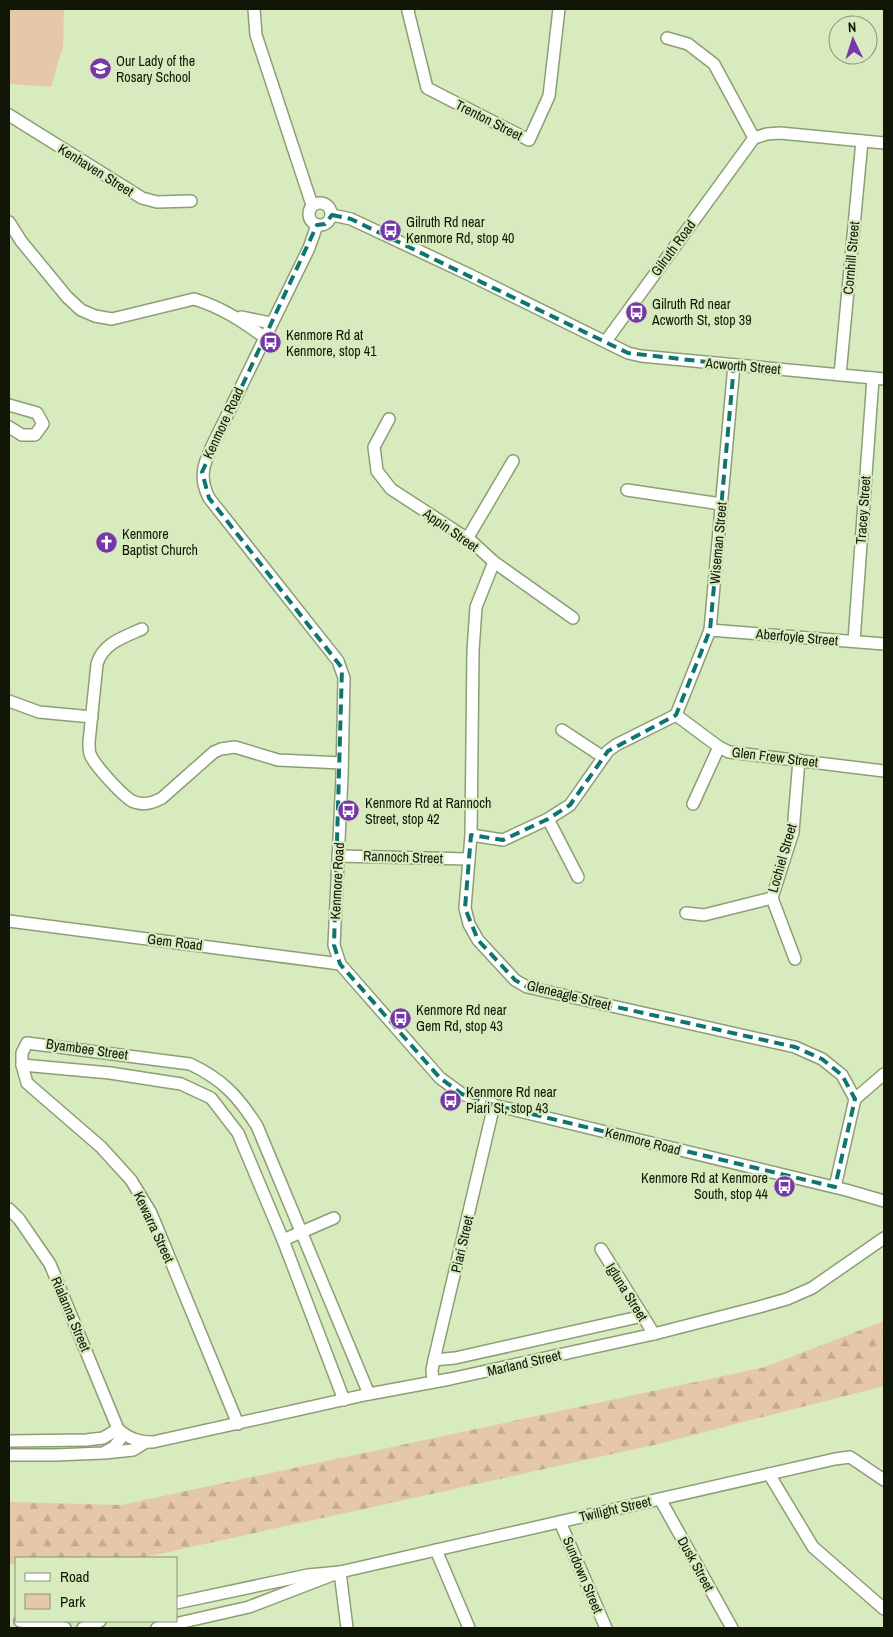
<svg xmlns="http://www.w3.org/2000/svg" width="893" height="1637" viewBox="0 0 893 1637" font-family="'Archivo Narrow',sans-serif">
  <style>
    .forest { fill: url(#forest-firs) }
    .green { fill: #e5c7a9 }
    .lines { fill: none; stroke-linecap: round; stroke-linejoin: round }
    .minor-casing { stroke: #8c9e74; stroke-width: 14 }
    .minor { stroke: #fff; stroke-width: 11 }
    .marked { fill: none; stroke: #0f766e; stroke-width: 4; stroke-dasharray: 10 6; stroke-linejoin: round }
    .labels { text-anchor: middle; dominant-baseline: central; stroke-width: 4.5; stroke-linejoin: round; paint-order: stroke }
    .poi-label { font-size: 14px; fill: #101707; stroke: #d8ebbe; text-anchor: start }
    .street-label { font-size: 14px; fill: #101707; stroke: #d8ebbe }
  </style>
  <defs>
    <pattern id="forest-firs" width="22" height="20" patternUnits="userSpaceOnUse" patternTransform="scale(1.25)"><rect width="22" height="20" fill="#e5c7a9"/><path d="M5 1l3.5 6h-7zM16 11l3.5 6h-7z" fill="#c3aa90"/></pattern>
  </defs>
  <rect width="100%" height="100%" fill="#d8ebbe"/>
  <!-- forest -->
  <polygon class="forest" points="884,1321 884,1386 658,1444 141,1558 16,1558 16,1565 9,1564 9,1502 121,1505 765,1367"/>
  <!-- green -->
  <polygon class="green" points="9,9 64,9 63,46 51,87 9,84"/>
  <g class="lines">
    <defs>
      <g id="minor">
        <polyline points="254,9 256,35 312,205"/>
        <polyline points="409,9 408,11 427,88 529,140 549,96 559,9"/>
        <polyline points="667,38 688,44 714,64 754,138"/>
        <polyline points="9,115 142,198 157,202 191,201"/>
        <circle cx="320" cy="214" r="11"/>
        <polyline points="332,215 351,219 470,275 628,353 641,356 884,379"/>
        <path d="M 9,222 L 21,241 L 67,297 L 81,310 L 95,316 L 112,319 L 194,299 C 221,307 242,321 264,337"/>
        <path d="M 317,225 L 309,248 L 212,446 C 203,465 199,478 209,498 L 338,661 L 344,678 L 342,776 L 334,945 L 340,964 L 440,1078 L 462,1094 L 494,1105 L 846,1190 L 884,1201"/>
        <polyline points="241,317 271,323"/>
        <polyline points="606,341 754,138 767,134 780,133 884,143"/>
        <polyline points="840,375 862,141"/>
        <polyline points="9,405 37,413 43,424 35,435 22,435 9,427"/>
        <polyline points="389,419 374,447 377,471 391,489 471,541 494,562 573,618"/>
        <polyline points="627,490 721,504"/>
        <polyline points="467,539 513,461"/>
        <polyline points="494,562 476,607 473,651 471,835 465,908 469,924 478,940 515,980 527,987 795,1047 822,1059 842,1075 855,1099 835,1187"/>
        <path d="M 142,629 C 124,637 103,643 97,664 L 89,742 C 89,746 89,751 90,754 C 94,765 122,795 132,801 C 142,806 153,803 162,798 L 214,752 L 221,749 L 235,747 L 278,760 L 342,763"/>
        <polyline points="710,630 884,644"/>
        <polyline points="854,641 873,378"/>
        <polyline points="9,701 39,712 92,717"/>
        <polyline points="676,715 710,630 734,365"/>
        <polyline points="676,715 719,747 729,752 884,771"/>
        <polyline points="562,730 603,757"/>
        <polyline points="693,804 719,747"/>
        <polyline points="548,819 578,877"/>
        <polyline points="471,835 503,840 548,819 570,805 608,751 616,745 676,715"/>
        <polyline points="338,856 469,859"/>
        <polyline points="772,898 795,959"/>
        <polyline points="686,913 704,915 772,898 793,832 799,760"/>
        <polyline points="9,921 340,964"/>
        <polyline points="22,1065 110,1073 181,1084 211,1098 238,1133 283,1240 344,1400"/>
        <polyline points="855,1099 884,1074"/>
        <path d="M 9,1209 L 19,1219 L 50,1264 L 118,1429 C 129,1439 139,1442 153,1442 L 369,1394 L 450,1379 L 654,1334 L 759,1307 L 787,1299 L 812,1288 L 884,1238"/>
        <polyline points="283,1240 334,1218"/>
        <polyline points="601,1249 654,1334"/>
        <polyline points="434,1360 455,1358 643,1316"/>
        <polyline points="433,1382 432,1370 434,1360 494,1105"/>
        <path d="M 238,1424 L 151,1213 L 131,1180 L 101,1147 L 27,1083 L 22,1065 L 22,1053 L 27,1043 L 190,1064 C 222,1079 238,1096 257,1126 L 369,1394"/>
        <polyline points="9,1441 86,1440 103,1438 118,1429"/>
        <polyline points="105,1453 133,1450 146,1442"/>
        <polyline points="9,1455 55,1455 103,1453 114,1447 124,1434"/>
        <polyline points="769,1474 813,1547 884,1609"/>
        <polyline points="660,1499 732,1628"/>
        <polyline points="560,1522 606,1628"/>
        <polyline points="436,1550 469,1628"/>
        <polyline points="176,1603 308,1575 340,1572 835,1459 850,1457 884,1480"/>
        <polyline points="20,1621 65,1628"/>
        <polyline points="83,1628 100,1621"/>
        <polyline points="157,1628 249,1607 340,1572 347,1628"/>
      </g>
    </defs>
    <!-- minor casing -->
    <use href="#minor" class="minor-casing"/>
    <!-- minor -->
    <use href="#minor" class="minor"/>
  </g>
  <!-- marked area -->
  <path class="marked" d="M 332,215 L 351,219 L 628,353 L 734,365 L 710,630 L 676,715 L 608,751 L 570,805 L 548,819 L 503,840 L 471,835 L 465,908 L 478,940 L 515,980 L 527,987 L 795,1047 L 822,1059 L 842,1075 L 855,1099 L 835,1187 L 494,1105 L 462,1094 L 440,1078 L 340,964 L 334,945 L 342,668 L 209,498 L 202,472 L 317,225 L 325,224 Z"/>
  <!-- icons -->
  <defs>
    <symbol id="school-disc" viewBox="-11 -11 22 22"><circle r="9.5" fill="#7836ab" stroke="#d8ebbe"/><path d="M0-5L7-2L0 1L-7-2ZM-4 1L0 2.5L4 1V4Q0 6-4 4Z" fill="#fff"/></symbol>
    <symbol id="bus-disc" viewBox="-11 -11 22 22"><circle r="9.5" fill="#7836ab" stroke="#d8ebbe"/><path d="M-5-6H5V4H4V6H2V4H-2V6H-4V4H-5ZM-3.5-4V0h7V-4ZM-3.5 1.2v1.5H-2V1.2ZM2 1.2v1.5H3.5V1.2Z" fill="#fff"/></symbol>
    <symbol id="church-disc" viewBox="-11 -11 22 22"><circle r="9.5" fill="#7836ab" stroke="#d8ebbe"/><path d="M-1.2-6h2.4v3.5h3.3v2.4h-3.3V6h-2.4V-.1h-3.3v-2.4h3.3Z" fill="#fff"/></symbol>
  </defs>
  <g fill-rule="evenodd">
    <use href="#school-disc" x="88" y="56" width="25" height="25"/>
    <use href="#bus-disc" x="378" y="218" width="25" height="25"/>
    <use href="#bus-disc" x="624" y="300" width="25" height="25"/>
    <use href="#bus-disc" x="258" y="330" width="25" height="25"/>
    <use href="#church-disc" x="94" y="530" width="25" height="25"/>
    <use href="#bus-disc" x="336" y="798" width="25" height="25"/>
    <use href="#bus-disc" x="388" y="1006" width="25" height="25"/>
    <use href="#bus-disc" x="438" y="1088" width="25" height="25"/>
    <use href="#bus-disc" x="772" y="1174" width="25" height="25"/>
  </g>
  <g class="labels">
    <!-- poi labels -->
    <g class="poi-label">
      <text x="116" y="61">Our Lady of the<tspan x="116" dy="16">Rosary School</tspan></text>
      <text x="406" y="222">Gilruth Rd near<tspan x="406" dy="16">Kenmore Rd, stop 40</tspan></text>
      <text x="652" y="304">Gilruth Rd near<tspan x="652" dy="16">Acworth St, stop 39</tspan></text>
      <text x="286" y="335">Kenmore Rd at<tspan x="286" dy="16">Kenmore, stop 41</tspan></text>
      <text x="122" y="534">Kenmore<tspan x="122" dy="16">Baptist Church</tspan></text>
      <text x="365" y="803">Kenmore Rd at Rannoch<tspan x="365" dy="16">Street, stop 42</tspan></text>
      <text x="416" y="1010">Kenmore Rd near<tspan x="416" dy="16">Gem Rd, stop 43</tspan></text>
      <text x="466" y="1092">Kenmore Rd near<tspan x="466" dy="16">Piari St, stop 43</tspan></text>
      <text x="768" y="1178" text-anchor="end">Kenmore Rd at Kenmore<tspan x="768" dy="16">South, stop 44</tspan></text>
    </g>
    <!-- street labels -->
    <g class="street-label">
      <text transform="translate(489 120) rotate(27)">Trenton Street</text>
      <text transform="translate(96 170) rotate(32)">Kenhaven Street</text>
      <text transform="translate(673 248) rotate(-54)">Gilruth Road</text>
      <text transform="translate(851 258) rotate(-85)">Cornhill Street</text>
      <text transform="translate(743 366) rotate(5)">Acworth Street</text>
      <text transform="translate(223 423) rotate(-65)">Kenmore Road</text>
      <text transform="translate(863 510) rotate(-86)">Tracey Street</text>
      <text transform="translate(451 530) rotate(35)">Appin Street</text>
      <text transform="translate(718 543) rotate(-85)">Wiseman Street</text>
      <text transform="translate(797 637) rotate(5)">Aberfoyle Street</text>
      <text transform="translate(775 757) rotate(7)">Glen Frew Street</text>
      <text transform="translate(403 857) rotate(2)">Rannoch Street</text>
      <text transform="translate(782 858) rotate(-74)">Lochiel Street</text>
      <text transform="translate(337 881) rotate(-87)">Kenmore Road</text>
      <text transform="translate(175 942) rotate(7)">Gem Road</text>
      <text transform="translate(569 995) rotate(14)">Gleneagle Street</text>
      <text transform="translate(87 1049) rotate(8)">Byambee Street</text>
      <text transform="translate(643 1141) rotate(14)">Kenmore Road</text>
      <text transform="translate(154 1227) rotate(65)">Kewarra Street</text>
      <text transform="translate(462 1244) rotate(-77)">Piari Street</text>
      <text transform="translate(627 1292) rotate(58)">Igluna Street</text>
      <text transform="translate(71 1314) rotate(67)">Rialanna Street</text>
      <text transform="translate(524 1363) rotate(-13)">Marland Street</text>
      <text transform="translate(615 1509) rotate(-13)">Twilight Street</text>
      <text transform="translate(696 1564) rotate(61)">Dusk Street</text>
      <text transform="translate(583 1575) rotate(67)">Sundown Street</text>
    </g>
  </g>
  <!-- border -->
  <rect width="893" height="1637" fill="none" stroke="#101707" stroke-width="20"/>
  <!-- legend -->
  <rect x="15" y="1557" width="162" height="65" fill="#d8ebbe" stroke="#889675"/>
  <rect x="25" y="1573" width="25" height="8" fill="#ffffff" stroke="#889675"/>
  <text x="60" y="1582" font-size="15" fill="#101707">Road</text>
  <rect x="25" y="1594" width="25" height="15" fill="#e5c7a9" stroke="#889675"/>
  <text x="60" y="1607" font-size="15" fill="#101707">Park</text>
  <!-- north arrow -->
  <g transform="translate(853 40) rotate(356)"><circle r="24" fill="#d8ebbe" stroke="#889675"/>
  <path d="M0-4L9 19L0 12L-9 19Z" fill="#7836ab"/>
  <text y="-8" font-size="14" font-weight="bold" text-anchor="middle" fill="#101707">N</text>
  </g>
</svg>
